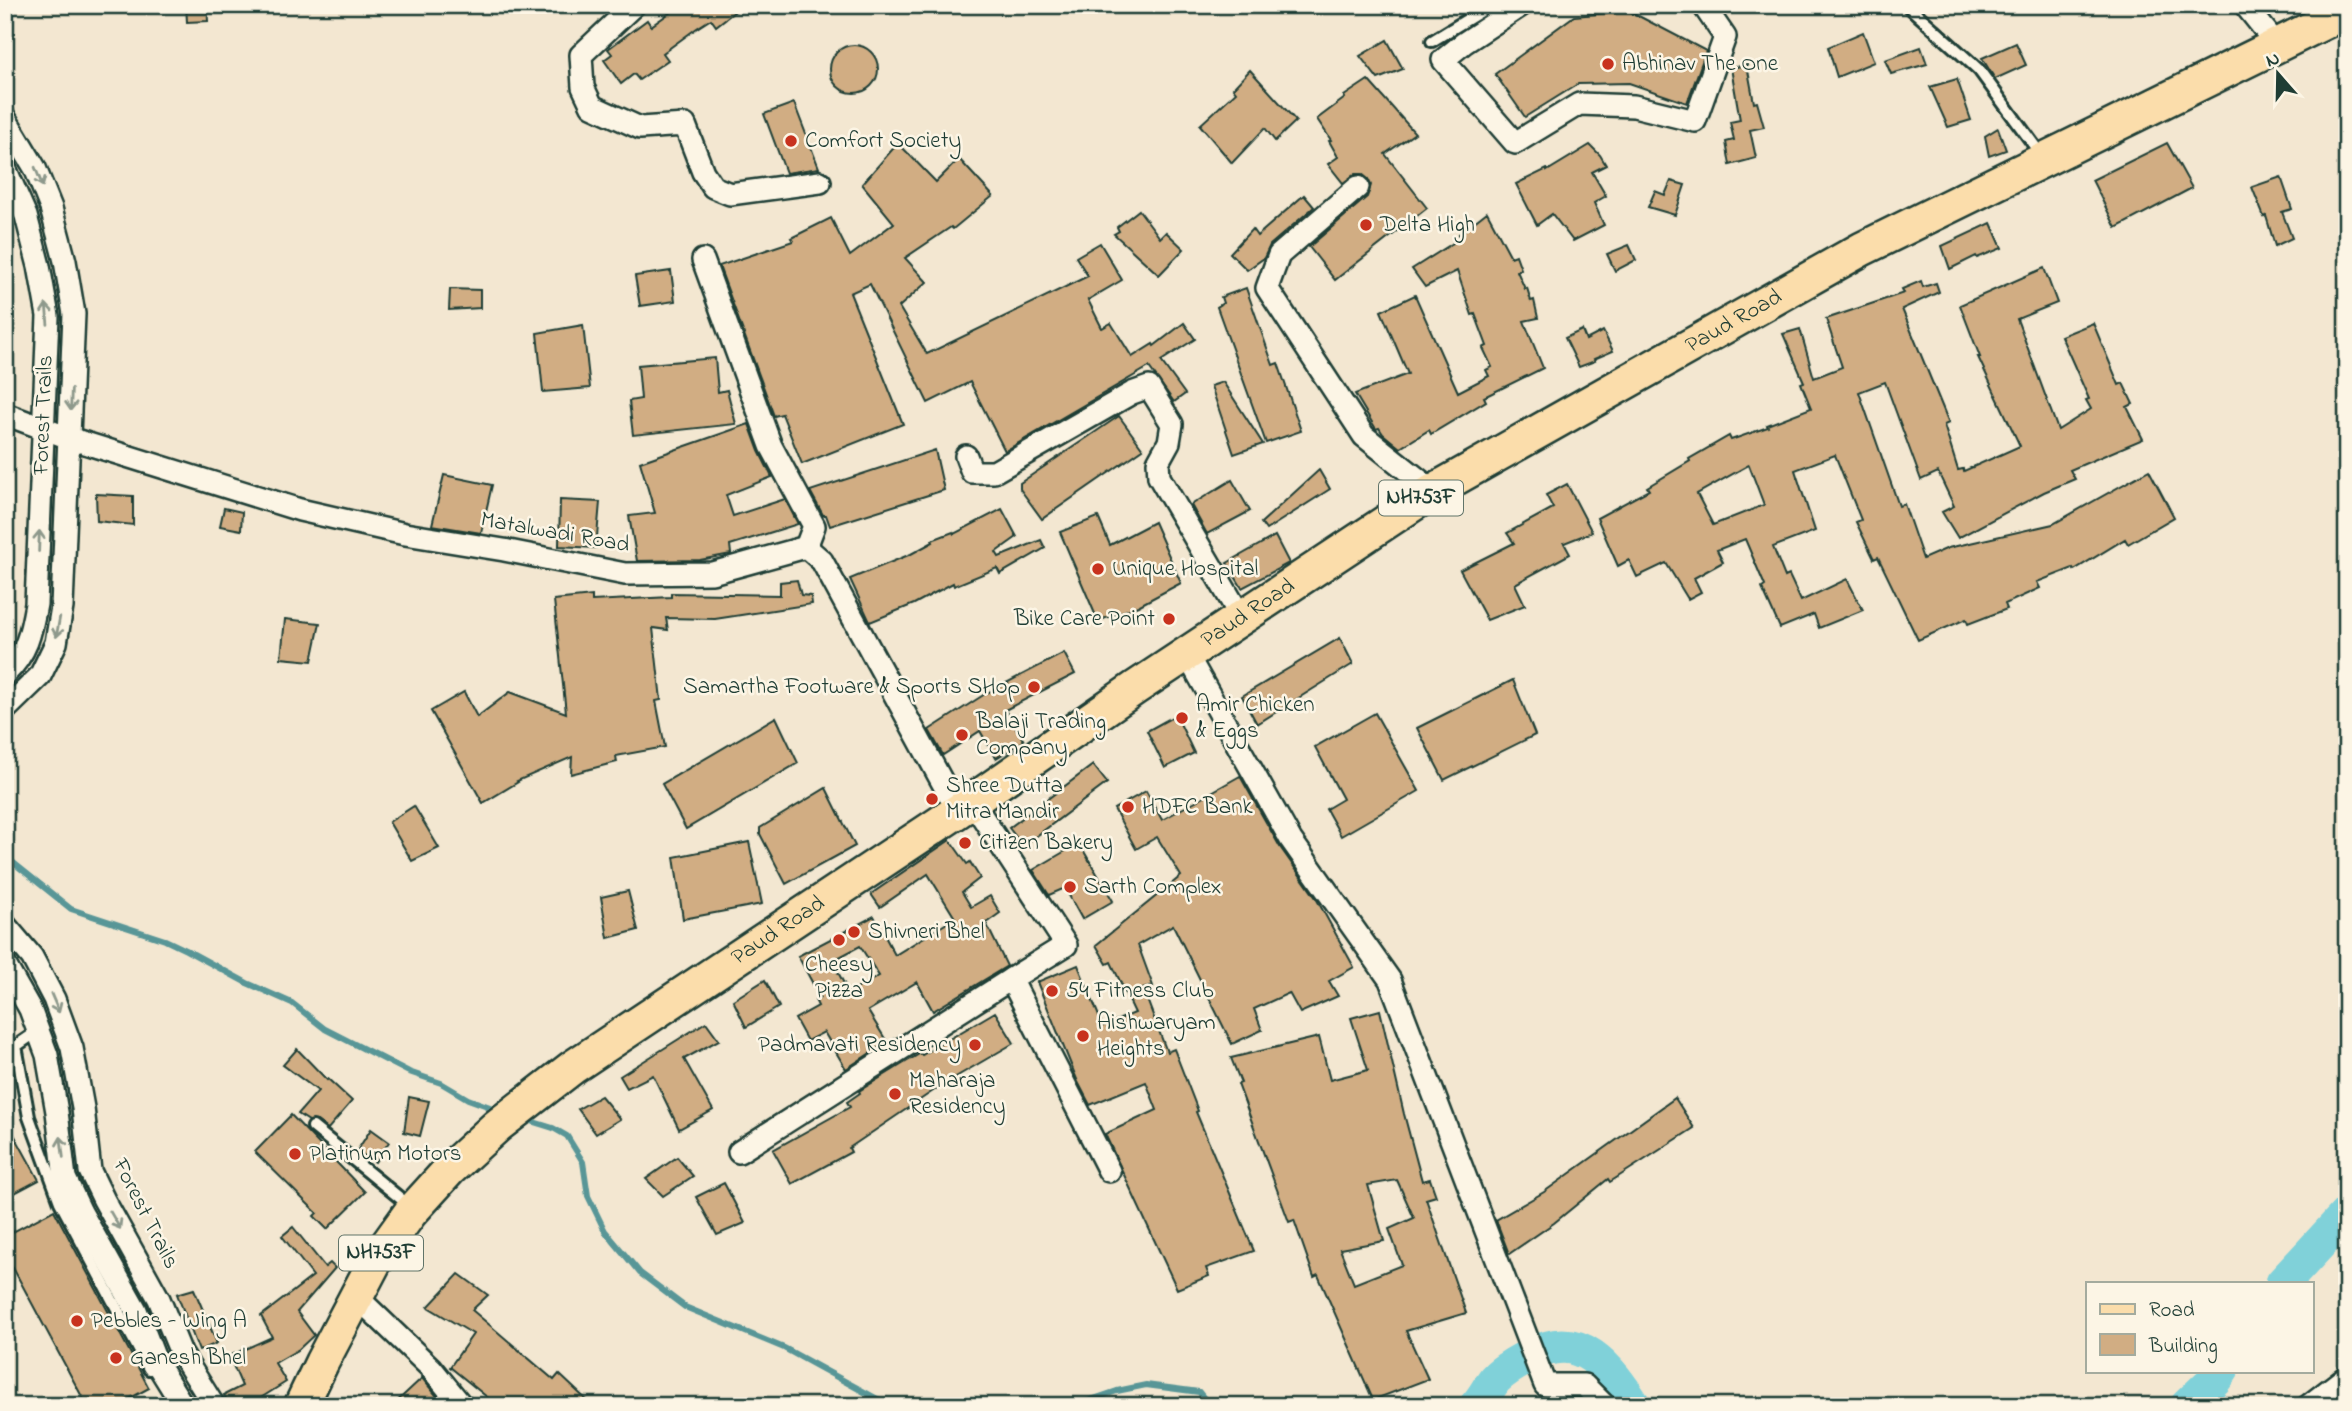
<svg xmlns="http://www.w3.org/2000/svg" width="2352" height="1411" viewBox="0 0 2352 1411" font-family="'Indie Flower',sans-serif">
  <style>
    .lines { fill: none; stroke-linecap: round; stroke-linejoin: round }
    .stream { stroke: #599697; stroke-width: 6 }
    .river { stroke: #80d1d9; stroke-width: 35 }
    .building { fill: #d1ad83; stroke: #1f3d34; stroke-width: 2; fill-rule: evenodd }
    .service-casing { stroke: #1f3d34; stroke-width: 16 }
    .minor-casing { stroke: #1f3d34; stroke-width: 26 }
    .primary-casing { stroke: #1f3d34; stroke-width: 38 }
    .service { stroke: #fcf5e5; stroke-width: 10 }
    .minor { stroke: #fcf5e5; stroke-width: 21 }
    .primary { stroke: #fbddab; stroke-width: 33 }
    .oneway { stroke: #8e998c }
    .poi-dot { fill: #c8321e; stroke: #fcf5e5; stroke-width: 2.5 }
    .labels { text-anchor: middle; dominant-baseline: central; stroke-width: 5; stroke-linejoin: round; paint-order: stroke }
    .shield { fill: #fcf5e5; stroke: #617469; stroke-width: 2 }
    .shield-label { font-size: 21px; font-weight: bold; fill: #1f3d34 }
    .poi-label { font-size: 23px; fill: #1f3d34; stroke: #fcf5e5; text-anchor: start }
    .street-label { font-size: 23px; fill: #1f3d34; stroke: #fcf5e5 }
  </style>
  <rect width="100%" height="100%" fill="#f3e7d1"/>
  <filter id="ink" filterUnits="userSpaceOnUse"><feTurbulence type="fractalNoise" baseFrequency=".0143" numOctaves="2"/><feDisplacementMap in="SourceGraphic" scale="14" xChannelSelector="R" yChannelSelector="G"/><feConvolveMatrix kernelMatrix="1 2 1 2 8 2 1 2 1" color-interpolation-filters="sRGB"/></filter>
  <g filter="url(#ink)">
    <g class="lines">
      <!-- stream -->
      <g class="stream">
        <polyline points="5,856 71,909 165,940 186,950 247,983 292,1003 325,1029 409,1072 441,1083 468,1099 501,1111"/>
        <polyline points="524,1119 553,1128 567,1136 583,1162 588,1196 605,1231 640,1273 685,1307 784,1348 890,1406"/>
        <polyline points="1073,1406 1117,1391 1146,1385 1199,1392 1210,1406"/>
      </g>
      <!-- river -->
      <g class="river">
        <polyline points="2283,1283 2347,1214"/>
        <path d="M 1476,1406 C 1484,1398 1488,1388 1495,1379 C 1505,1369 1518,1362 1531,1355 C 1581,1328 1609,1368 1634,1406"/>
        <polyline points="2187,1406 2214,1380 2221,1371"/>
      </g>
    </g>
    <!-- building -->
    <g class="building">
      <polygon points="186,5 207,5 208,21 187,22"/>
      <polygon points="681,5 743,5 716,26 711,19 697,28 663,53 668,60 639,80 634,74 621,84 604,60 612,54 608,49 647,20 651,26"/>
      <polygon points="1629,11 1706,51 1687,103 1629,83 1578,84 1525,117 1495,74 1574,16"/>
      <polygon points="1863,32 1874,62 1837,77 1828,47"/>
      <polygon points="1387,40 1403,69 1378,79 1360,56"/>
      <polygon points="2016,43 2026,65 1995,79 1982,58"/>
      <circle cx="854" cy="69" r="24"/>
      <polygon points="1921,47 1927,64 1891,74 1885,60"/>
      <polygon points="1747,65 1754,103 1757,102 1764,127 1750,130 1756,158 1730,165 1726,142 1734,140 1730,122 1740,120 1731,68"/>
      <polygon points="1250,70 1296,121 1275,141 1265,128 1232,163 1200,125 1236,92 1233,88"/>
      <polygon points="1957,79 1971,120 1948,127 1930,87"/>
      <polygon points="1368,80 1415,133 1385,154 1427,208 1335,280 1309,247 1367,197 1371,185 1368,179 1362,174 1355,174 1343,183 1328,164 1338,157 1329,141 1331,140 1317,119 1345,98 1344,96"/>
      <polygon points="794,103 819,168 786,173 764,114"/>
      <polygon points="1998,128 2006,150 1989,156 1985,136"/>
      <polygon points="898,143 936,182 959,159 993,196 953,229 951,227 905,258 927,282 899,307 927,354 1088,276 1076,257 1100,243 1122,280 1088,300 1102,328 1111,323 1132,357 1153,344 1154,346 1184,323 1195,339 1161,361 1185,394 1174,402 1149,367 1005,451 970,382 928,403 870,284 850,293 903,424 802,464 782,414 774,416 719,266 793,241 791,238 831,218 850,256 894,223 862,184"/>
      <polygon points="2167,143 2192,188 2116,228 2092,180"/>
      <polygon points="1590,145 1600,155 1606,165 1592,172 1606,196 1594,203 1604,225 1573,241 1552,214 1537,225 1516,184 1547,169 1547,171"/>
      <polygon points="2281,177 2292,209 2282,212 2292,238 2275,246 2266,216 2264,217 2252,187"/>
      <polygon points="1671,181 1685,185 1675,215 1648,207 1655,191 1665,195"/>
      <polygon points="1304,195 1314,207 1270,245 1264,258 1247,270 1230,253 1252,229 1257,236"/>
      <polygon points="1139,210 1160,238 1166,232 1184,249 1159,275 1114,234 1119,231 1117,227"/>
      <polygon points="1487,212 1511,257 1516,255 1521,269 1517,271 1525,289 1527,288 1531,301 1534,300 1538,318 1524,321 1543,368 1484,397 1486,401 1431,434 1429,430 1400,448 1383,434 1379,428 1376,429 1355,394 1408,374 1381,311 1415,295 1458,392 1489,376 1486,370 1492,367 1483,348 1487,346 1475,314 1472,315 1457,271 1425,287 1412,269 1461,238 1459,234"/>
      <polygon points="1991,223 2002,248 1977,258 1976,256 1950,269 1942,246"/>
      <polygon points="1629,245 1636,260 1615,271 1607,254"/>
      <path d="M 2044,268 L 2057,303 L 2017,319 L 2058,430 L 2091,409 L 2086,400 L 2089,399 L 2061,336 L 2093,323 L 2119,385 L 2123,383 L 2133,404 L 2127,407 L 2143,439 L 2070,470 L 2075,479 L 2044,492 L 1958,538 L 1942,512 L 1954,506 L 1938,472 L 1921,480 L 1885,382 L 1859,392 L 1899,506 L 1904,504 L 1923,559 L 1948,548 L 2053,524 L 2149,470 L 2174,517 L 2128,544 L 2125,539 L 2074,570 L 2073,568 L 2037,582 L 2040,588 L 2005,604 L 2007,609 L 1968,624 L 1966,619 L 1918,640 L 1878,557 L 1874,559 L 1856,522 L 1861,520 L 1835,455 L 1795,470 L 1815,531 L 1773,547 L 1785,577 L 1789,575 L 1801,601 L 1847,579 L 1863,610 L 1819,628 L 1814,614 L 1780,628 L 1762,588 L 1765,586 L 1745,539 L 1717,550 L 1723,562 L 1694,578 L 1701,592 L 1688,599 L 1666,563 L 1637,577 L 1629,560 L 1618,566 L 1597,518 L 1649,490 L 1647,487 L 1690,461 L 1689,459 L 1729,436 L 1731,440 L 1768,427 L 1767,425 L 1811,408 L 1801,383 L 1804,382 L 1783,334 L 1800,329 L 1814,378 L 1842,367 L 1826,319 L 1904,293 L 1902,289 L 1921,281 L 1923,287 L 1936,283 L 1939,292 L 1902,309 L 1949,423 L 1944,425 L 1958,470 L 1963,469 L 1964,471 L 2020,446 L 1978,357 L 1980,357 L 1960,305 ZM 1749,465 L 1764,505 L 1713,525 L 1697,494 Z"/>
      <polygon points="671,271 675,301 640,306 635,276"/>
      <polygon points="1246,288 1273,365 1278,363 1301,431 1266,443 1217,307 1223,303 1221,297"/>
      <polygon points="450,289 480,290 480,308 449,310"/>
      <polygon points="583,325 590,388 543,392 537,333"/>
      <polygon points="1582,330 1586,340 1603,331 1613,351 1594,359 1595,361 1579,367 1565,338"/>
      <polygon points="715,358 718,392 727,390 736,424 633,435 629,401 641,399 638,365"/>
      <polygon points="1223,382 1263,444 1234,454 1211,386"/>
      <polygon points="1119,416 1143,449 1042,519 1020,489 1020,483"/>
      <polygon points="749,424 759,451 772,477 726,495 733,516 785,499 798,524 730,545 731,554 700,560 637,561 629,516 655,513 640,462"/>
      <polygon points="935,450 944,490 830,526 826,515 823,515 810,491"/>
      <polygon points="1319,470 1330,489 1266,530 1261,523"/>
      <polygon points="444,475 492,485 481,533 432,525"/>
      <polygon points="1232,480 1250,511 1207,534 1191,505"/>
      <polygon points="1567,484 1592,532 1564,543 1570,554 1515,584 1525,605 1487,620 1460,570 1514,543 1507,533 1553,508 1546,495"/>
      <polygon points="96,494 133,496 133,525 97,521"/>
      <polygon points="560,500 600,502 596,548 559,546"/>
      <polygon points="224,508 242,512 241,530 220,526"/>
      <polygon points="1002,509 1017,537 996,552 999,557 1041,540 1045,548 1000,574 997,568 954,586 953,583 914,604 870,622 850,579 911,554 933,542 932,540 953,532 954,534"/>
      <polygon points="1098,517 1110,545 1154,522 1181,583 1138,606 1098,621 1060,532"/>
      <polygon points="1275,536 1289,563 1242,588 1227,563"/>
      <polygon points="797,580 801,595 811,596 812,604 715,619 666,618 668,630 653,628 661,700 656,701 665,747 616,756 617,762 571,774 572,757 517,781 518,782 483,803 431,711 464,692 477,717 510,692 566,713 554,600 592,596 592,601 671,597 671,593 780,595 780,582"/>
      <polygon points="285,619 320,623 312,661 281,658"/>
      <polygon points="1340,638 1353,664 1257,724 1242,696"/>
      <polygon points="1064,653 1075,674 1005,710 1024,741 996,758 980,731 943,755 929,730 985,694"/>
      <polygon points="1513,680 1535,735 1444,780 1417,728"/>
      <polygon points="1375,713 1419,791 1341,836 1326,809 1343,799 1315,747"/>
      <polygon points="1176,715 1194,753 1165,768 1147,731"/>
      <polygon points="776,717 798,763 686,829 662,784"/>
      <polygon points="1093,765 1107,783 1023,846 1009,828"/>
      <polygon points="1240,776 1280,847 1316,898 1354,967 1329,981 1338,996 1300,1013 1289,993 1254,1009 1262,1030 1232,1044 1173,925 1138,945 1153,986 1143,989 1167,1052 1174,1049 1198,1111 1196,1112 1254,1251 1206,1268 1209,1276 1177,1289 1105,1134 1157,1110 1146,1082 1090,1105 1078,1082 1037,982 1078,965 1103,1026 1135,1013 1111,962 1107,964 1096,945 1181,876 1157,837 1136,849 1114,809 1146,791 1162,820"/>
      <polygon points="826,788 855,846 786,884 760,834 760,828"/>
      <polygon points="414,806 439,848 412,861 389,822"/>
      <path d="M 950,840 L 967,864 L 970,862 L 980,878 L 962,892 L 971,907 L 990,896 L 1000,913 L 986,923 L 1007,966 L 933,1011 L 917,982 L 868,1011 L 887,1042 L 846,1069 L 824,1032 L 807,1041 L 795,1019 L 818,1006 L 815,1000 L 820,997 L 798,956 L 874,916 L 895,955 L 955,918 L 928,874 L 880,907 L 871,894 ZM 860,946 L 879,976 L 849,993 L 832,961 Z"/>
      <polygon points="749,842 762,904 683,919 674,857"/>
      <polygon points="1079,843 1113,901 1082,919 1065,888 1049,895 1033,870"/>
      <polygon points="628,891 638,930 608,938 601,897"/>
      <polygon points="765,980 779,1007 746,1027 733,1000"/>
      <path d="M 1380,1010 L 1404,1114 L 1422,1181 L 1430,1179 L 1436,1196 L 1426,1199 L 1466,1313 L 1406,1331 L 1428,1379 L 1373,1400 L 1318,1275 L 1314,1277 L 1294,1220 L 1289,1222 L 1238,1084 L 1241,1083 L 1231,1058 L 1319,1037 L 1330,1080 L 1368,1070 L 1351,1018 ZM 1397,1180 L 1414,1218 L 1389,1229 L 1402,1265 L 1354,1284 L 1340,1249 L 1384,1241 L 1368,1185 Z"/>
      <polygon points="995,1012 1014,1043 942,1085 849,1148 851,1152 792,1184 773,1150 850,1107 847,1102 860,1093 859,1091 901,1065 921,1053 922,1055"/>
      <polygon points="706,1022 719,1040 684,1059 713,1110 679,1129 653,1075 627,1088 620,1076"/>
      <polygon points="297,1049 327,1080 328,1079 352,1101 328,1129 317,1121 309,1121 298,1114 318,1091 283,1065"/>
      <polygon points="601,1096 620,1119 596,1134 578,1109"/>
      <polygon points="409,1097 429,1101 420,1136 404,1132"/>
      <polygon points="1675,1098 1694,1128 1610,1182 1608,1179 1554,1223 1509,1254 1496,1220 1544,1192"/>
      <polygon points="291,1115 365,1192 327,1229 314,1216 317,1213 255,1152"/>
      <polygon points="5,1118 39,1180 5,1198"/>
      <polygon points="371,1129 389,1142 375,1162 357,1151"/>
      <polygon points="677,1157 693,1176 663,1196 646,1179"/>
      <polygon points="724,1183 745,1223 717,1235 696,1197"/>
      <polygon points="54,1210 149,1388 116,1406 87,1406 5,1253 5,1236"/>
      <polygon points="293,1227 325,1267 330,1263 335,1268 297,1312 314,1335 299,1349 275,1363 286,1382 248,1406 230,1406 224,1395 242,1386 229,1356 272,1337 261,1316 313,1276 282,1236"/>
      <polygon points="459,1274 488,1295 472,1310 554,1380 559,1374 593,1406 498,1406 450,1367 473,1334 428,1307"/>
      <polygon points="194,1289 217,1343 199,1351 177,1294"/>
      <polygon points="422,1378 445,1406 392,1406"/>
    </g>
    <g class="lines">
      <defs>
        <g id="service">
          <polyline points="1907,5 1979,70 2042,156"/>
          <polyline points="1432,41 1491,5"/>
          <polyline points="38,1031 16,1046 29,1117 60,1202 149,1369"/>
          <polyline points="313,1127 411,1207"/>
        </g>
        <g id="minor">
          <polyline points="634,5 581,55 583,87 592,106 640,128 685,125 703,172 713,187 730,194 820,182"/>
          <polyline points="1522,5 1464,43 1443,60 1515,143 1579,104 1634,106 1695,121 1725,37 1703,5"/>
          <polyline points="2245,5 2277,45"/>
          <polyline points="5,118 35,168 51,208 65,261 74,314 62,607 56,643 40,676 5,710"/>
          <path d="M 5,168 L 26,216 L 39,266 L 48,316 L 36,604 C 31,633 27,653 5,674"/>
          <polyline points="1358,187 1279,255 1267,288 1364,436 1433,491"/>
          <polyline points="703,260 771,446 814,526 806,547"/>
          <polyline points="5,414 69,438 300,510 405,534 504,550 625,574 712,573 806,547 822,561 958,811"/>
          <polyline points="966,456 972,472 994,472 1132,393 1149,387 1172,424 1169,442 1158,462 1159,477 1241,617"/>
          <polyline points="1186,653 1291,840 1390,980 1545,1385 1584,1385 1605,1406"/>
          <polyline points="972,801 1066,945 1011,979 1109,1171"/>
          <polyline points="5,925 32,957 54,999 72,1048 83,1108 90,1171 104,1200 159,1299 181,1353 214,1406"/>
          <polyline points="5,965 30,1009 47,1055 57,1112 65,1178 81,1212 136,1310 157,1364 183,1406"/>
          <polyline points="739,1152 1011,979"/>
          <polyline points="356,1296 431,1368 462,1406"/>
          <polyline points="2308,1406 2347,1376"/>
        </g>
        <g id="primary">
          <path id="s1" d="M 301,1406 L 322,1362 L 374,1263 L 410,1213 L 450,1169 L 497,1126 L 573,1067 L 958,811 L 1135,688 L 1433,491 L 1862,249 L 2347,11"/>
        </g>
      </defs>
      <!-- service casing -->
      <use href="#service" class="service-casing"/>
      <!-- minor casing -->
      <use href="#minor" class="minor-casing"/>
      <!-- primary casing -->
      <use href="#primary" class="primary-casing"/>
      <!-- service -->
      <use href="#service" class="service"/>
      <!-- minor -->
      <use href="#minor" class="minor"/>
      <!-- primary -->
      <use href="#primary" class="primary"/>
    </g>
    <!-- one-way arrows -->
    <defs><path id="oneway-shaft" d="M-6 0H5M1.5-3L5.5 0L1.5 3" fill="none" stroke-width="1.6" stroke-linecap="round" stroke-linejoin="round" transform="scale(1.75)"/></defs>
    <g class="oneway">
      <use href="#oneway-shaft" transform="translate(39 177) rotate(68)"/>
      <use href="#oneway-shaft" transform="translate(47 314) rotate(-95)"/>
      <use href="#oneway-shaft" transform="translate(71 400) rotate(92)"/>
      <use href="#oneway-shaft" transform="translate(39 541) rotate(-88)"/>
      <use href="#oneway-shaft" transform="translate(58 627) rotate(100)"/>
      <use href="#oneway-shaft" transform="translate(55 1003) rotate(67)"/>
      <use href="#oneway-shaft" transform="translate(62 1147) rotate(-97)"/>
      <use href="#oneway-shaft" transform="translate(115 1220) rotate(60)"/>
    </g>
  </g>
  <!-- markers -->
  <g class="poi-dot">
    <circle cx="1608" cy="64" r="7"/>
    <circle cx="791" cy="141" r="7"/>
    <circle cx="1366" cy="225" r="7"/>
    <circle cx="1098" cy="569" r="7"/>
    <circle cx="1169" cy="619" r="7"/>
    <circle cx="1034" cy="687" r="7"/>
    <circle cx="1182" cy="718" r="7"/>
    <circle cx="962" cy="735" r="7"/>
    <circle cx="932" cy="799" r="7"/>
    <circle cx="1128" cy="807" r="7"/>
    <circle cx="965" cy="843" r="7"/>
    <circle cx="1070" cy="887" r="7"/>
    <circle cx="854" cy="932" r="7"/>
    <circle cx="839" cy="940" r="7"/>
    <circle cx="1052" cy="991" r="7"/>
    <circle cx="1083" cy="1036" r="7"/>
    <circle cx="975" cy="1045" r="7"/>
    <circle cx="895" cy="1094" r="7"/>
    <circle cx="295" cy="1154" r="7"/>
    <circle cx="77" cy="1321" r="7"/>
    <circle cx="116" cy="1358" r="7"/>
  </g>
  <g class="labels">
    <!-- shield labels -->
    <g class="shield">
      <rect x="1379" y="480.5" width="84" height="35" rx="5"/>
      <rect x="339" y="1235.5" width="84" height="35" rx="5"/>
    </g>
    <g class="shield-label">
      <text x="1421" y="498">NH753F</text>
      <text x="381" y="1253">NH753F</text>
    </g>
    <!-- poi labels -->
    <g class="poi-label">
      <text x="1622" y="64">Abhinav The One</text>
      <text x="805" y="141">Comfort Society</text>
      <text x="1380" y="225">Delta High</text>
      <text x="1112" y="569">Unique Hospital</text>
      <text x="1155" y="619" text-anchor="end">Bike Care Point</text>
      <text x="1020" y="687" text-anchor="end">Samartha Footware &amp; Sports SHop</text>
      <text x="1196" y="705">Amir Chicken<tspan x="1196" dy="26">&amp; Eggs</tspan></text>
      <text x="976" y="722">Balaji Trading<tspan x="976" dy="26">Company</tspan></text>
      <text x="946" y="786">Shree Dutta<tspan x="946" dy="26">Mitra Mandir</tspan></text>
      <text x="1142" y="807">HDFC Bank</text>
      <text x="979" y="843">Citizen Bakery</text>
      <text x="1084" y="887">Sarth Complex</text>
      <text x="868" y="932">Shivneri Bhel</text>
      <text x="839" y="965" text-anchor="middle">Cheesy<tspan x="839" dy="26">Pizza</tspan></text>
      <text x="1066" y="991">54 Fitness Club</text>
      <text x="1097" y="1023">Aishwaryam<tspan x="1097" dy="26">Heights</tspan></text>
      <text x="961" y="1045" text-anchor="end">Padmavati Residency</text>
      <text x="909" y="1081">Maharaja<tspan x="909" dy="26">Residency</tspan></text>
      <text x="309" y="1154">Platinum Motors</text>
      <text x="91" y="1321">Pebbles - Wing A</text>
      <text x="130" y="1358">Ganesh Bhel</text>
    </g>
    <!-- street labels -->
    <g class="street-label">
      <text stroke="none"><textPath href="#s1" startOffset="1822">Paud Road</textPath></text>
      <text transform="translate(44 415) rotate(-88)">Forest Trails</text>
      <text transform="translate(555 533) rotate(10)">Matalwadi Road</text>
      <text stroke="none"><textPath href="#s1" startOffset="1255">Paud Road</textPath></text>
      <text stroke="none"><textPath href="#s1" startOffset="688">Paud Road</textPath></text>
      <text transform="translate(145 1214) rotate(63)">Forest Trails</text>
    </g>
  </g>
  <!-- margin -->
  <rect width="2352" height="1411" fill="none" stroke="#fcf5e5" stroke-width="28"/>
  <rect x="14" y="14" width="2324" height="1383" fill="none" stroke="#1f3d34" stroke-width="2.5" filter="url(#ink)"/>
  <!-- legend -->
  <rect x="2086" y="1282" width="228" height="91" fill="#fcf5e5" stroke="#a4ab9e" stroke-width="2"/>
  <rect x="2100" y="1304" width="35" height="10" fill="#fbddab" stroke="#a4ab9e" stroke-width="2"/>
  <text x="2149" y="1316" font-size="21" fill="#1f3d34">Road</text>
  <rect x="2100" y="1334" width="35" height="21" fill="#d1ad83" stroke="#a4ab9e" stroke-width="2"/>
  <text x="2149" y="1352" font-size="21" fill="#1f3d34">Building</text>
  <!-- north arrow -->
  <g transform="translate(2278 74) rotate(340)" stroke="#fcf5e5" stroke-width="5" paint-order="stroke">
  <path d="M0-5L12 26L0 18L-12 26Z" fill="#1f3d34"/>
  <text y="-10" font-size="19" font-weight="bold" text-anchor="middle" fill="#1f3d34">N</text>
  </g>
</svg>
